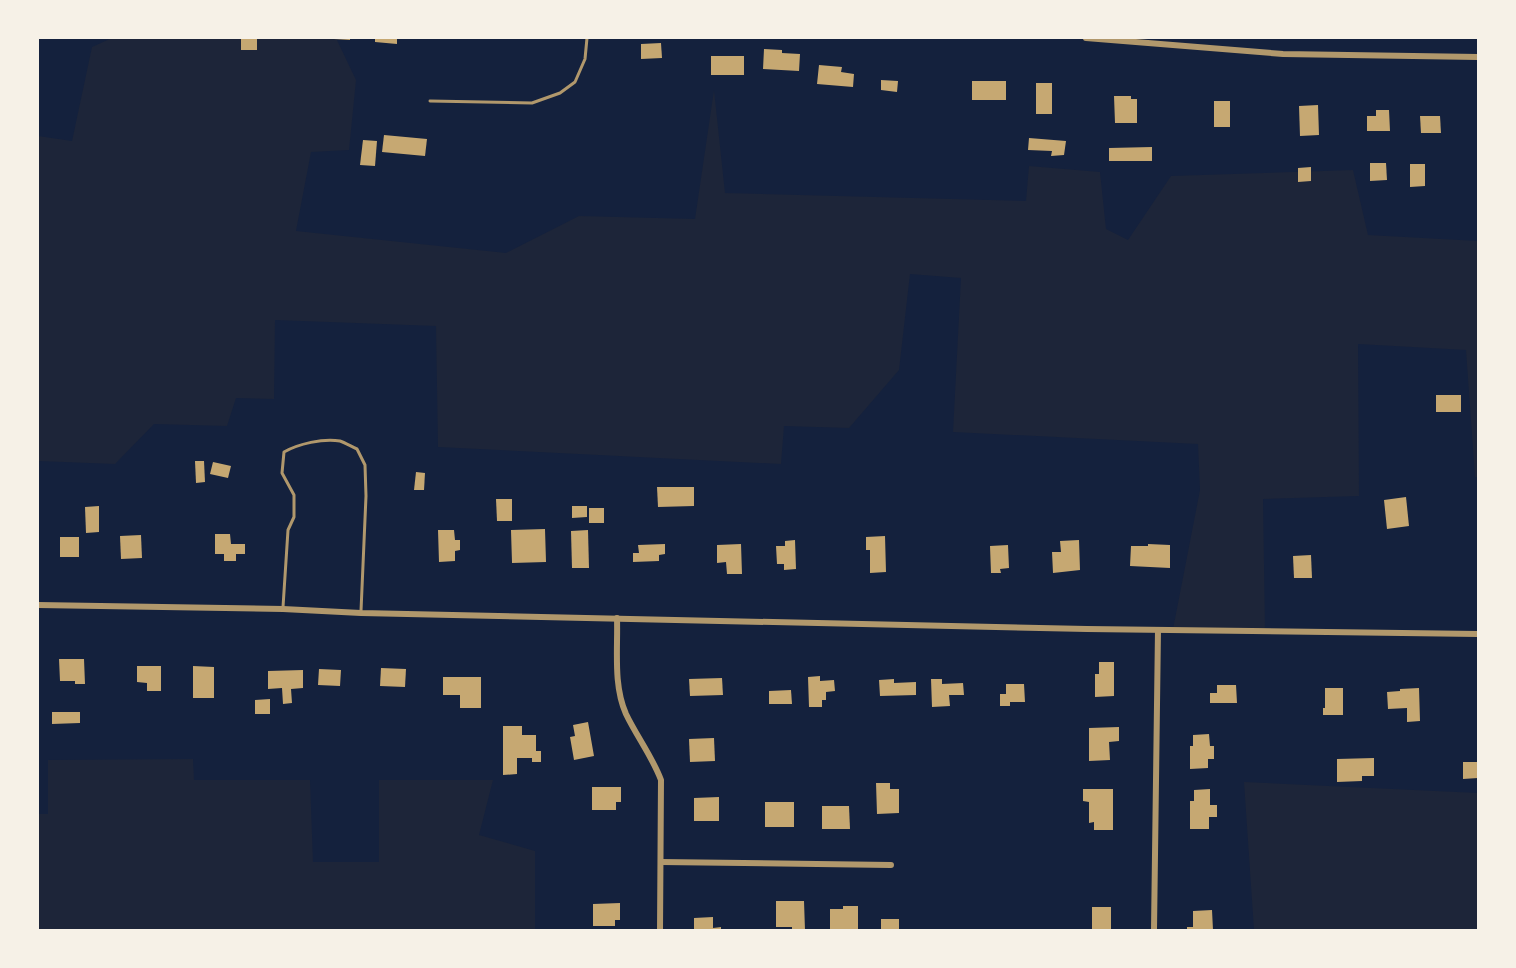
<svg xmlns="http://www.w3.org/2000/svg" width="1516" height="968" viewBox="0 0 1516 968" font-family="Mulish,sans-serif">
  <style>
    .green { fill: #1d2539 }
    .building { fill: #c6a872 }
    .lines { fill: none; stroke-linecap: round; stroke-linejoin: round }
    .service { stroke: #b1986c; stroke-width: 3 }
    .minor { stroke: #b1986c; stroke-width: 6 }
  </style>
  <rect width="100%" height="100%" fill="#14213d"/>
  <!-- green -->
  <g class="green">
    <polygon points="112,38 336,38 356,80 349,150 311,152 296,231 506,253 579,216 695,219 714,90 725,193 1026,201 1029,166 1100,172 1106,229 1128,240 1171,176 1353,170 1368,235 1478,241 1478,477 1475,477 1466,350 1358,344 1359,496 1263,499 1265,630 1173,629 1200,490 1198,444 953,432 961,278 910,274 899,370 849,428 784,426 781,464 438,447 436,326 275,320 274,399 236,398 227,426 154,424 115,464 38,461 38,136 72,141 92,47"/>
    <polygon points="193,759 194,780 310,780 313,862 379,862 379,780 493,780 479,835 535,851 535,930 38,930 38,814 48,814 48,760"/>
    <polygon points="1244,782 1478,793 1478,930 1254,930"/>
  </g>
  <!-- building -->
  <g class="building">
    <rect x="241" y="38" width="16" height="12"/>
    <polygon points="334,38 350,38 350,40 334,39"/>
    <polygon points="375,38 397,38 397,44 375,42"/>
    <polygon points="661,43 662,58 641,59 641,44"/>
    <polygon points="764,49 782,50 782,53 800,54 799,71 763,69"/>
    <rect x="711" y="56" width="33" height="19"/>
    <polygon points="819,65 842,67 841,72 854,74 853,87 817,84"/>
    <polygon points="881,80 898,81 897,92 881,90"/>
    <rect x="972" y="81" width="34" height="19"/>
    <rect x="1036" y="83" width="16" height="31"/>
    <polygon points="1114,96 1131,96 1131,99 1137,99 1137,123 1115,123"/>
    <rect x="1214" y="101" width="16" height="26"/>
    <polygon points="1318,105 1319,135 1300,136 1299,106"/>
    <polygon points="1376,110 1389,110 1390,131 1367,131 1367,116 1376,116"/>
    <polygon points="1420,116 1440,116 1441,133 1421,133"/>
    <polygon points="384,135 427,139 425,156 382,152"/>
    <polygon points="1029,138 1066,141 1064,155 1051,156 1052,151 1028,150"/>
    <polygon points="363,140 377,141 375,166 360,165"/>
    <polygon points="1152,147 1152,161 1109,161 1109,148"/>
    <polygon points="1370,163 1386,163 1387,180 1370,181"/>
    <polygon points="1410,164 1425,164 1425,186 1410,187"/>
    <polygon points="1311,167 1311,181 1298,182 1298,168"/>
    <rect x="1436" y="395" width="25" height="17"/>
    <polygon points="195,461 204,461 205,482 196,483"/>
    <polygon points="213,462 231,466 228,478 210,474"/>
    <polygon points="416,472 425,473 424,490 414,490"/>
    <polygon points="657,487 694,487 694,506 658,507"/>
    <polygon points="1406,497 1409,526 1387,529 1384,500"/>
    <polygon points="496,499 512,499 512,521 497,521"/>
    <polygon points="99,506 99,532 86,533 85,507"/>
    <polygon points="572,506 587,506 587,517 572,518"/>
    <rect x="589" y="508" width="15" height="15"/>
    <polygon points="545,529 546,562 512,563 511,530"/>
    <polygon points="438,530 454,530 455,540 460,540 460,550 455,551 455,561 439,562"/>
    <polygon points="588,530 589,568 572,568 571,531"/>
    <polygon points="215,534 230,534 231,544 245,544 245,554 236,554 236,561 224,561 224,554 215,554"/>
    <polygon points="141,535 142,558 121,559 120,536"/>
    <polygon points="885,536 886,572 870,573 870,550 866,550 866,537"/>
    <rect x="60" y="537" width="19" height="20"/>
    <polygon points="795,540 796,569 784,570 784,564 777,564 776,546 785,546 785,541"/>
    <polygon points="1079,540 1080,570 1053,573 1052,552 1061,552 1060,541"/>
    <polygon points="665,544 665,554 659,555 659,561 633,562 633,553 639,553 638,545"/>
    <polygon points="741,544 742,574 727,574 726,562 717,563 717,545"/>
    <polygon points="1148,544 1170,545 1170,568 1130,566 1131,546 1148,546"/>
    <polygon points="1008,545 1009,568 1000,569 1001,573 991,573 990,546"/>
    <polygon points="1311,555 1312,578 1294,578 1293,556"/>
    <polygon points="59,659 84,659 85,684 75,684 75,681 60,681"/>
    <polygon points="1099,662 1114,662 1114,696 1095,697 1095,674 1099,674"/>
    <polygon points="137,666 161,666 161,691 147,691 147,683 137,682"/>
    <polygon points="193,666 214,667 214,698 193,698"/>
    <polygon points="381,668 406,669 405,687 380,686"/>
    <polygon points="319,669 341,670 340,686 318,685"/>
    <polygon points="303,670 303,688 291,689 292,703 283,704 282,688 268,689 268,671"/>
    <polygon points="820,676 820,681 834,680 835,691 826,692 826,700 822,700 822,707 809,707 808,677"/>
    <polygon points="443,677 481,677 481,708 460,708 460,695 443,695"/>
    <polygon points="722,678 723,695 690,696 689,679"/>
    <polygon points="894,679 894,683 916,682 916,695 880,696 879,680"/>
    <polygon points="931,679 942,679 942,684 963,683 964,695 949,695 950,706 932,707"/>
    <polygon points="1006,684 1024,684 1025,702 1010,702 1010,706 1000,706 1000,694 1006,694"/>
    <polygon points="1217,685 1236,685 1237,703 1210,703 1210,693 1217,693"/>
    <polygon points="1325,688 1343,688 1343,715 1323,715 1323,708 1325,708"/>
    <polygon points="1419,688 1420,721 1407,722 1407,708 1388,709 1387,692 1400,691 1400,689"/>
    <polygon points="791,690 792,704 769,704 769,691"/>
    <polygon points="270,699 270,714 255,714 255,700"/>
    <polygon points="52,712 80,712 80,723 52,724"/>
    <polygon points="588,722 594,756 574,760 570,737 575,736 573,725"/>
    <polygon points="503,726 522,726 522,735 536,735 536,751 541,751 541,762 532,762 532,758 517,758 517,774 503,775"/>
    <polygon points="1119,727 1119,741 1109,742 1110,760 1089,761 1089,728"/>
    <polygon points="1209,734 1210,746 1214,746 1214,759 1208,759 1208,768 1190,769 1190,746 1193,746 1193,735"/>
    <polygon points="714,738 715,761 690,762 689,739"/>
    <polygon points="1374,758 1374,776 1362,776 1362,781 1337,782 1337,759"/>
    <polygon points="1463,762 1478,762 1478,778 1463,779"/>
    <polygon points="876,783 890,783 890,789 899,789 899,813 877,814"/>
    <polygon points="592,787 621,787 621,802 616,802 616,810 592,810"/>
    <polygon points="1083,789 1113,789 1113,830 1094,830 1094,822 1089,823 1089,802 1083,801"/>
    <polygon points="1210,789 1210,805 1217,805 1217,817 1209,817 1209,829 1190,829 1190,801 1194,801 1194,790"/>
    <polygon points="719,797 719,821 694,821 694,798"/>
    <rect x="765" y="802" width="29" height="25"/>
    <polygon points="822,806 849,806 850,829 822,829"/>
    <polygon points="776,901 804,901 805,930 792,930 792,927 776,927"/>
    <polygon points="620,903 620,920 615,920 615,926 593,926 593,904"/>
    <polygon points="843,906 858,906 858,930 830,930 830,909 843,909"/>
    <rect x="1092" y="907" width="19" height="23"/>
    <polygon points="1212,910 1213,930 1187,930 1187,927 1193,927 1193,911"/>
    <polygon points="713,917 713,928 721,927 721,930 694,930 694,918"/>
    <rect x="881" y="919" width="18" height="11"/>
  </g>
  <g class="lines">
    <!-- service -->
    <g class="service">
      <polyline points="430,101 532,103 560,93 575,82 585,59 587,38"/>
      <path d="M 283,607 L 288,530 L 294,517 L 294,495 L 282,473 L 284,452 C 298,444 323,438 340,441 C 346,443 352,447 357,449 L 365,465 L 366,496 L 361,611"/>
    </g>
    <!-- minor -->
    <g class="minor">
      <polyline points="1086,38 1283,54 1478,57"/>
      <polyline points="38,605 283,609 361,613 1087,629 1478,634"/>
      <path d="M 617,618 C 618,649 613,685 626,714 C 637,737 652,756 661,780 L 660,930"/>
      <polyline points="661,862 891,865"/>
      <polyline points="1154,930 1158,630"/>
    </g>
  </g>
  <!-- border -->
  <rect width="1516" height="968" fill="none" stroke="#f6f1e7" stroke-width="78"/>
</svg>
